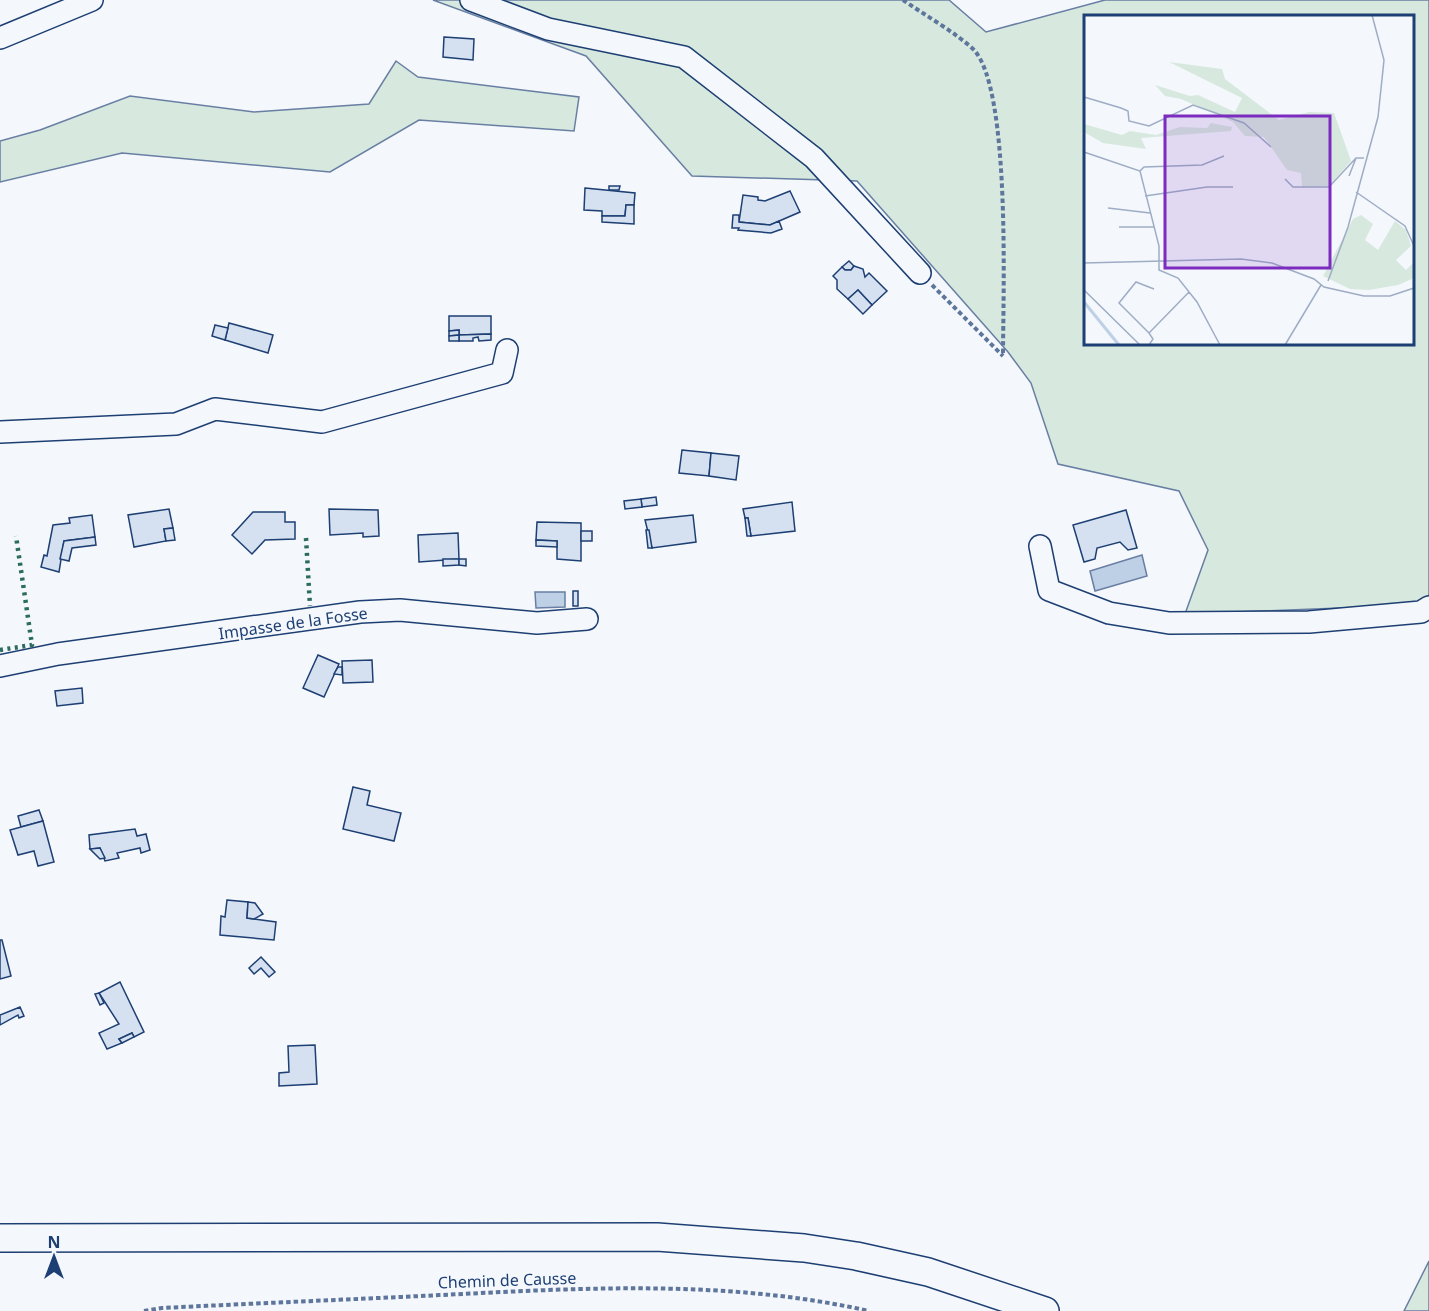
<svg xmlns="http://www.w3.org/2000/svg" width="1429" height="1311" viewBox="0 0 1429 1311" font-family="'Noto Sans',sans-serif">
  <style>
    .green { fill: #d7e8df; stroke: #687fa3; stroke-width: 1.5; fill-rule: evenodd }
    .water { fill: #bed0e5; stroke: #687fa3; stroke-width: 1.5 }
    .building { fill: #d5e0f0; stroke: #1d3f73; stroke-width: 1.5 }
    .lines { fill: none; stroke-linecap: round; stroke-linejoin: round }
    .minor-casing { stroke: #1d3f73; stroke-width: 24 }
    .major-casing { stroke: #1d3f73; stroke-width: 30 }
    .path { stroke: #5e769c; stroke-width: 4; stroke-dasharray: 4.5 3; stroke-linecap: butt }
    .minor { stroke: #f4f7fb; stroke-width: 21 }
    .major { stroke: #f4f7fb; stroke-width: 27 }
    .hedge { stroke: #2c6c60; stroke-width: 4.5; stroke-dasharray: 3 4.5; stroke-linecap: butt }
    .labels { text-anchor: middle; dominant-baseline: central; stroke-width: 4.5; stroke-linejoin: round; paint-order: stroke }
    .street-label { font-size: 16px; fill: #1d3f73; stroke: #f4f7fb }
    .inset-river { fill: none; stroke: #bed0e5; stroke-width: 3 }
    .inset-road { fill: none; stroke: #9eadc5; stroke-width: 1.5 }
    .view { fill: #7b2cbf; fill-opacity: 0.15; stroke: #7b2cbf; stroke-width: 3 }
    .inset-edge { fill: none; stroke: #1d3f73; stroke-width: 3 }
  </style>
  <rect width="100%" height="100%" fill="#f4f7fb"/>
  <!-- green -->
  <g class="green">
    <path d="M 433,0 L 949,0 L 986,32 L 1105,0 L 1429,0 L 1429,595 L 1415,605 L 1185,614 L 1208,550 L 1179,491 L 1058,464 L 1031,383 L 1008,352 L 857,181 L 692,176 L 586,56 ZM 1086,16 L 1412,16 L 1412,344 L 1086,344 Z"/>
    <polygon points="396,61 418,77 579,97 574,131 419,120 330,172 122,153 0,182 0,141 40,130 130,96 254,112 369,104"/>
    <polygon points="1429,1261 1429,1311 1404,1311"/>
  </g>
  <!-- water -->
  <g class="water">
    <polygon points="1142,555 1147,576 1095,591 1090,571"/>
    <polygon points="535,592 565,592 565,607 536,608"/>
  </g>
  <!-- building -->
  <g class="building">
    <polygon points="444,37 474,39 473,60 443,57"/>
    <polygon points="609,186 620,186 619,190 609,190"/>
    <polygon points="585,188 635,193 634,205 626,205 625,216 602,216 602,211 584,210"/>
    <polygon points="790,191 800,212 770,225 739,222 743,195 758,197 758,200 765,201"/>
    <polygon points="626,205 634,205 634,224 602,222 602,216 625,216"/>
    <polygon points="733,215 739,215 739,222 770,225 779,221 782,229 771,233 738,230 739,228 732,228"/>
    <polygon points="849,261 854,266 851,270 845,270 842,267"/>
    <polygon points="854,266 863,269 865,277 869,273 887,291 872,305 858,290 848,299 837,289 837,280 833,276 842,267 845,270 851,270"/>
    <polygon points="858,290 872,305 863,314 848,299"/>
    <polygon points="449,316 491,316 491,334 459,335 459,330 449,331"/>
    <polygon points="229,323 273,335 268,353 225,340"/>
    <polygon points="215,325 228,328 225,340 212,336"/>
    <polygon points="459,330 459,335 449,336 449,331"/>
    <polygon points="491,334 491,340 479,341 478,337 473,338 473,341 459,341 459,335"/>
    <polygon points="459,335 459,341 449,341 449,336"/>
    <polygon points="682,450 711,453 709,476 679,473"/>
    <polygon points="711,453 739,456 736,480 709,476"/>
    <polygon points="656,497 657,505 642,507 641,499"/>
    <polygon points="641,499 642,507 625,509 624,501"/>
    <polygon points="792,502 795,531 751,536 748,518 745,518 743,509"/>
    <polygon points="169,509 173,528 164,529 166,541 134,547 128,515"/>
    <polygon points="329,509 378,510 379,536 363,537 363,533 330,535"/>
    <polygon points="1126,510 1137,548 1128,550 1120,542 1097,548 1095,559 1084,562 1073,525"/>
    <polygon points="253,512 285,512 285,522 295,522 295,539 265,540 252,554 232,535"/>
    <polygon points="92,515 95,537 64,541 59,572 41,567 44,555 47,556 53,525 70,523 69,518"/>
    <polygon points="693,515 696,542 652,548 645,520"/>
    <polygon points="745,518 748,518 751,536 747,536"/>
    <polygon points="537,522 581,523 581,561 557,559 557,541 536,540"/>
    <polygon points="173,528 175,540 166,541 164,529"/>
    <polygon points="646,530 649,530 652,548 648,548"/>
    <rect x="581" y="531" width="11" height="10"/>
    <polygon points="458,533 459,559 419,562 418,535"/>
    <polygon points="95,537 96,545 72,548 69,561 60,559 64,541"/>
    <polygon points="536,540 557,541 557,547 536,546"/>
    <polygon points="443,559 459,559 459,565 443,566"/>
    <polygon points="459,559 466,559 466,566 459,565"/>
    <rect x="573" y="591" width="5" height="15"/>
    <polygon points="318,655 339,664 324,697 303,688"/>
    <polygon points="372,660 373,682 343,683 342,661"/>
    <polygon points="338,667 342,667 342,675 334,674"/>
    <polygon points="82,688 83,703 57,706 55,691"/>
    <polygon points="353,787 370,791 367,805 401,813 394,841 343,829"/>
    <polygon points="39,810 43,821 21,827 18,816"/>
    <polygon points="43,821 54,862 38,866 34,851 18,855 10,830"/>
    <polygon points="135,829 137,836 146,834 150,850 141,853 140,848 117,853 119,858 105,861 100,848 90,849 89,835"/>
    <polygon points="100,848 105,858 100,859 90,849"/>
    <polygon points="227,900 248,902 247,918 276,922 274,940 220,935 221,916 225,917"/>
    <polygon points="248,902 255,903 263,914 254,919 247,918"/>
    <polygon points="0,940 2,940 11,976 0,979"/>
    <polygon points="261,957 275,972 269,977 261,968 254,974 249,968"/>
    <polygon points="120,982 144,1032 134,1037 132,1033 119,1039 122,1043 107,1049 99,1033 119,1024 99,993"/>
    <polygon points="99,993 104,1003 100,1005 95,994"/>
    <polygon points="20,1007 24,1016 19,1018 18,1015 0,1025 0,1015"/>
    <polygon points="132,1033 134,1037 122,1043 119,1039"/>
    <polygon points="315,1045 317,1084 279,1086 279,1073 289,1072 288,1046"/>
  </g>
  <g class="lines">
    <defs>
      <g id="minor">
        <polyline points="471,0 548,29 684,57 814,158 920,273"/>
        <polyline points="0,38 92,0"/>
        <polyline points="0,432 176,424 215,409 322,422 502,373 507,350"/>
        <polyline points="1040,546 1049,590 1109,613 1169,623 1309,622 1421,612 1429,607"/>
        <polyline points="0,666 58,654 360,612 400,610 537,623 587,619"/>
      </g>
      <polyline id="major" points="0,1238 657,1237 804,1248 856,1256 928,1272 1045,1311"/>
    </defs>
    <!-- minor casing -->
    <use href="#minor" class="minor-casing"/>
    <!-- major casing -->
    <use href="#major" class="major-casing"/>
    <!-- path -->
    <g class="path">
      <path d="M 903,0 C 923,14 958,34 974,50 C 1011,90 1003,296 1003,356"/>
      <polyline points="932,285 1003,356"/>
      <path d="M 144,1311 L 162,1308 C 262,1303 362,1299 462,1294 C 598,1287 736,1281 869,1311"/>
    </g>
    <!-- minor -->
    <use href="#minor" class="minor"/>
    <!-- major -->
    <use href="#major" class="major"/>
    <!-- hedge -->
    <g class="hedge">
      <polyline points="306,538 310,606"/>
      <polyline points="0,650 32,645 16,536"/>
    </g>
  </g>
  <g class="labels">
    <!-- street labels -->
    <g class="street-label">
      <text transform="translate(293 623) rotate(-8)">Impasse de la Fosse</text>
      <text transform="translate(507 1280) rotate(-2)">Chemin de Causse</text>
    </g>
  </g>
  <!-- overview -->
  <g transform="translate(1084 15)">
    <rect width="330" height="330" fill="#f4f7fb"/>
    <path d="M 85,47 L 138,54 L 141,64 L 195,105 L 225,97 L 250,98 L 267,146 L 245,171 L 218,172 L 217,158 L 203,155 L 180,122 L 161,121 L 149,107 L 97,84 L 81,81 L 71,70 L 106,81 L 114,80 L 151,97 L 158,83 ZM 127,108 L 148,112 L 147,116 L 57,123 L 62,134 L 19,128 L 0,117 L 0,109 L 38,120 L 46,116 L 72,120 L 96,112 L 123,113 ZM 277,200 L 289,209 L 281,225 L 294,235 L 311,206 L 322,215 L 327,231 L 312,245 L 322,255 L 330,247 L 330,263 L 314,270 L 285,275 L 266,274 L 239,261 L 269,204 Z" fill="#d7e8df"/>
    <path class="inset-river" d="M 0,287 L 35,330"/>
    <path class="inset-road" d="M 0,82 L 37,93 L 44,96 L 45,106 L 65,111 L 109,90 L 160,108 L 187,132M 0,137 L 56,156 L 75,231 L 75,255 L 94,263 L 113,287 L 136,330M 56,156 L 60,152 L 118,150 L 140,141M 265,161 L 272,143M 201,164 L 209,172 L 245,172 L 272,143 L 280,143M 272,177 L 321,211 L 330,231M 61,181 L 123,172 L 149,172M 24,193 L 66,198M 35,212 L 70,212M 0,248 L 157,244 L 188,248 L 230,264 L 240,272 L 280,281 L 306,281 L 330,273M 244,266 L 264,212 L 294,102 L 300,45 L 288,0M 0,275 L 56,330M 65,318 L 35,288 L 52,267 L 70,274M 65,330 L 69,324 L 65,318 L 105,277M 201,330 L 237,270"/>
    <path class="view" d="M 81,101 L 246,101 L 246,253 L 81,253 Z"/>
    <rect width="330" height="330" class="inset-edge"/>
  </g>
  <!-- north arrow -->
  <g transform="translate(54 1257)" stroke="#f4f7fb" stroke-width="4.5" paint-order="stroke">
  <path d="M0-4.5L10 22L0 15L-10 22Z" fill="#1d3f73"/>
  <text y="-9" font-size="16" font-weight="bold" text-anchor="middle" fill="#1d3f73">N</text>
  </g>
</svg>
